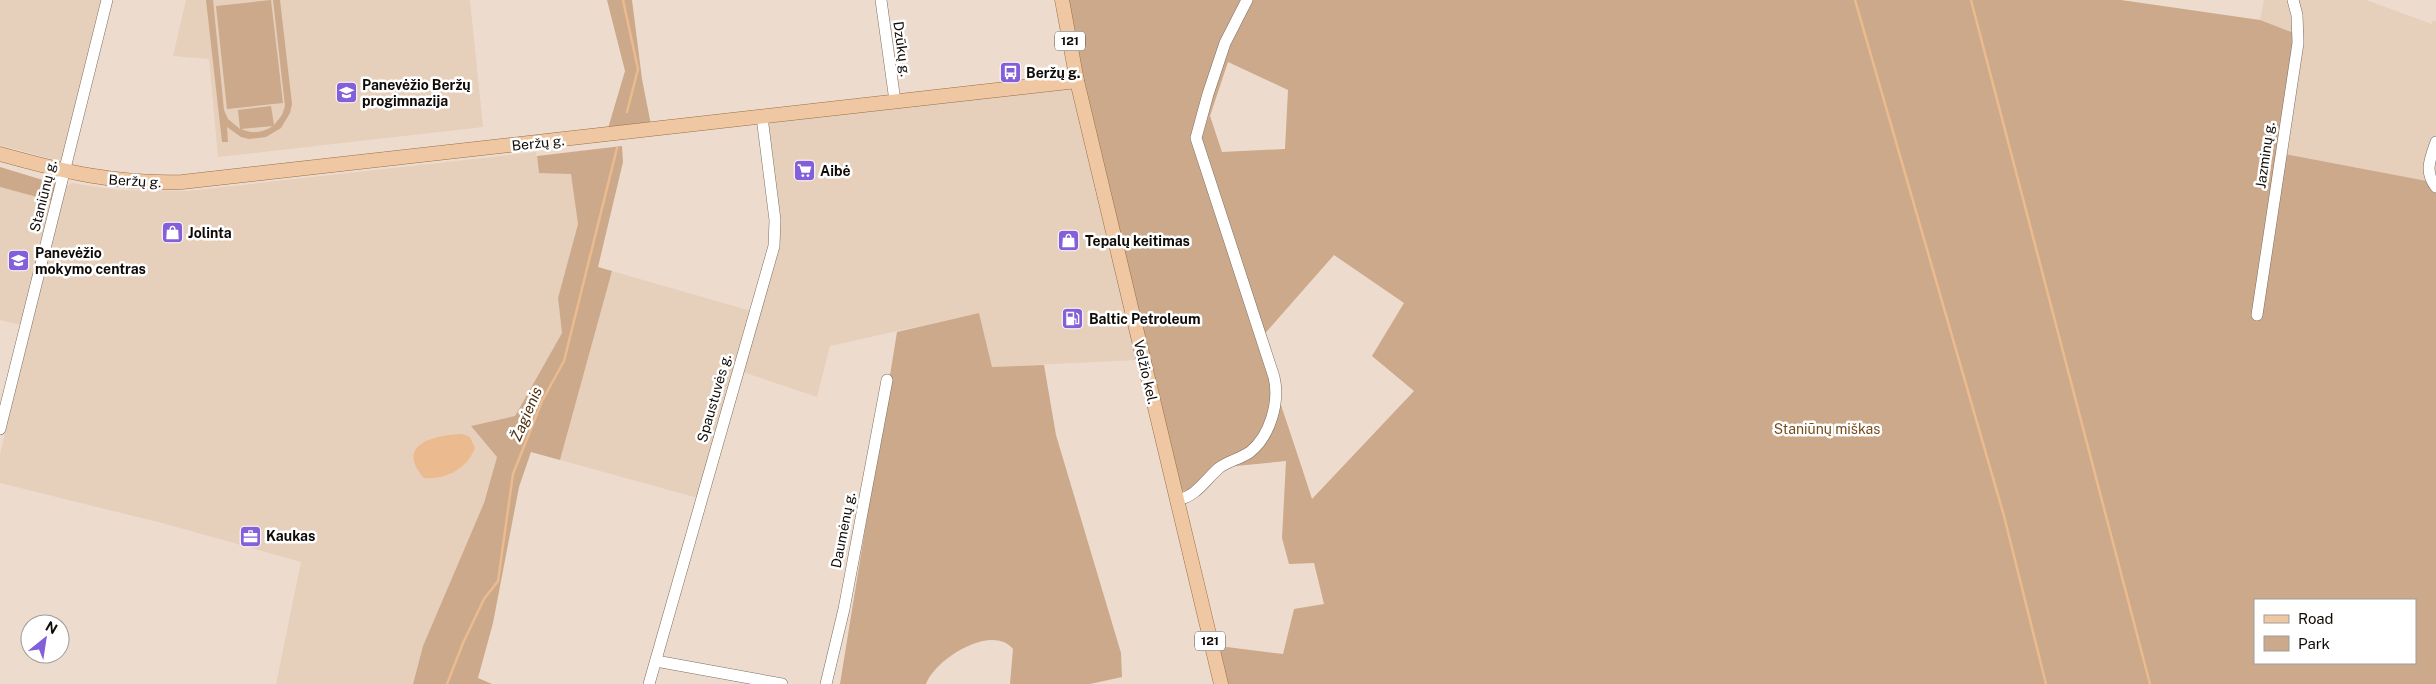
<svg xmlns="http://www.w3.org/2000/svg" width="2436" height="684" viewBox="0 0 2436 684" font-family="'Public Sans',sans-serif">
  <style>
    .built { fill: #e6cfbb }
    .green { fill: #cba98a; fill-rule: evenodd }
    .water { fill: #ebbb8f }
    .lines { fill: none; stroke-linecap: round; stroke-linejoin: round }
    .stream { stroke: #ebbb8f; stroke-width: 2.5 }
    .minor-casing { stroke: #7c6e61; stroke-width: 12 }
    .major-casing { stroke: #9a6e45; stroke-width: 15 }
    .minor { stroke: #fff; stroke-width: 11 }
    .major { stroke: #efc8a3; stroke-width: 14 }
    .labels { text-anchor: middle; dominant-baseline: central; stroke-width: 5; stroke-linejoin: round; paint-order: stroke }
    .shield { fill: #fff; stroke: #585451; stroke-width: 1 }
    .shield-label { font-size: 12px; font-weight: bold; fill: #100b07 }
    .street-label { font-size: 14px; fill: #100b07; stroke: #fff }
    .poi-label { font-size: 14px; font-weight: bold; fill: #100b07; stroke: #fff; text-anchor: start }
    .park-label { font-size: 14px; fill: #7a4c1c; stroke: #fff }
    .water-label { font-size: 15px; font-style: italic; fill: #4e2e0c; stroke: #fff }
  </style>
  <rect width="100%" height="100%" fill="#eddcce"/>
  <!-- built -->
  <g class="built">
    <polygon points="0,0 107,0 64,158 59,161 0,145"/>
    <polygon points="186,0 470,0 483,127 218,157 209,59 173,56"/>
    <polygon points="2264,0 2366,0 2432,24 2433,20 2436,21 2436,187 2432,182 2280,153 2299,35 2260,20"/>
    <polygon points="1077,81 1138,360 992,367 979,313 830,346 817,397 734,369 698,498 560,460 612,271 758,313 777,246 766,124 878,103"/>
    <polygon points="536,152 539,173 571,173 578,224 558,298 562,333 515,416 471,426 497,457 484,503 423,646 413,684 276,684 301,562 162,523 0,483 0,454 65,187 72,183 117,190 188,191"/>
    <polygon points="0,187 52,201 21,325 0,320"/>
  </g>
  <!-- green -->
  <g class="green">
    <path d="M 206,0 L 213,0 L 224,110 L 228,119 L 240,129 L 238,110 L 271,106 L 274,125 L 282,115 L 285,106 L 273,0 L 280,0 L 292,104 L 290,113 L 281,128 L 266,137 L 249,139 L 241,137 L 227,127 L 228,142 L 222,142 ZM 273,126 C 263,133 251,134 241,129 Z"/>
    <polygon points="271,0 283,103 227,109 216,6"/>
    <polygon points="607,0 632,0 642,79 652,130 606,135 625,71"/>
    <path d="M 1060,0 L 2121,0 L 2260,20 L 2299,35 L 2280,153 L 2432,182 L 2436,187 L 2436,684 L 1221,684 L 1211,645 L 1283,654 L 1294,609 L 1324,604 L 1314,563 L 1289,564 L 1282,538 L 1286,461 L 1215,468 L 1195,490 L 1181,491 ZM 1228,62 L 1288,90 L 1285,149 L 1222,152 L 1210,116 ZM 1334,255 L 1404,303 L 1372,356 L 1414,391 L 1312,499 C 1295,445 1276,393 1260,339 ZM 2255,600 L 2415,600 L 2415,663 L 2255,663 Z"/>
    <polygon points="622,146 623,162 598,267 612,271 560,460 531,452 519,487 493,623 478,678 492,684 413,684 423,646 484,503 497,457 471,426 515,416 562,333 558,298 578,224 571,174 539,173 537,156"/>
    <polygon points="0,167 56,184 52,201 0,187"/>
    <path d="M 979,313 L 992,367 L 1044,365 L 1056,435 L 1121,653 L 1122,677 L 1090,684 L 1010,684 L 1013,649 C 992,623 935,659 926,684 L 840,684 L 897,332 Z"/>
  </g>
  <!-- water -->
  <path class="water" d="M 462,434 L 470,437 L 475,448 C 467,469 445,480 424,478 C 394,444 435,435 462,434 Z"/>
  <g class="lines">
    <!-- stream -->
    <g class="stream">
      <polyline points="623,0 638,69 627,112"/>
      <polyline points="1855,0 2004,516 2046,684"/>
      <polyline points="1971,0 2150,684"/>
      <polyline points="447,684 463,643 484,599 498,581 513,474 542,401 564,361 617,148"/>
    </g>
    <defs>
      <g id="minor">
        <polyline points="881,0 895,101"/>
        <path d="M 2436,142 C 2430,159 2424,172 2436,187"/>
        <polyline points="2257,315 2298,43 2297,15 2293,0"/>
        <polyline points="0,429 107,0"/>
        <path d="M 1177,500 C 1197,496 1204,481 1219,468 C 1228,461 1240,459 1250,452 C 1270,436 1280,402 1274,377 L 1196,138 L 1208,94 L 1225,43 L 1247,0"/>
        <polyline points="656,661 782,684"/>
        <polyline points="649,684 774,246 775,220 762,117"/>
        <polyline points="826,684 844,609 887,380"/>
      </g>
      <g id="major">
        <polyline points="1062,0 1077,81 1221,684"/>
        <path d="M 0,154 C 64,172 116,184 182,182 L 1077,81"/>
      </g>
    </defs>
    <!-- minor casing -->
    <use href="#minor" class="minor-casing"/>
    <!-- major casing -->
    <use href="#major" class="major-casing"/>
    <!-- minor -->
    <use href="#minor" class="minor"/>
    <!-- major -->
    <use href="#major" class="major"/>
  </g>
  <!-- icons -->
  <defs>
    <symbol id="bus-square" viewBox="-11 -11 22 22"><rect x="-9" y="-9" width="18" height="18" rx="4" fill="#845fda" stroke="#fff"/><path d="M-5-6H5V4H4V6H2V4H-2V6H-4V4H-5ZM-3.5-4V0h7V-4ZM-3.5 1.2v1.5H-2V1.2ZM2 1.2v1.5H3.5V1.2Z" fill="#fff"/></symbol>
    <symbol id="school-square" viewBox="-11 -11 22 22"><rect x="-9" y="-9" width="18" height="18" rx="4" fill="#845fda" stroke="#fff"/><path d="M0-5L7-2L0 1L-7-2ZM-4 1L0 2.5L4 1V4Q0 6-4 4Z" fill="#fff"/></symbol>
    <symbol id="supermarket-square" viewBox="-11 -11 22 22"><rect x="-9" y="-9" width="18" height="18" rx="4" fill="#845fda" stroke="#fff"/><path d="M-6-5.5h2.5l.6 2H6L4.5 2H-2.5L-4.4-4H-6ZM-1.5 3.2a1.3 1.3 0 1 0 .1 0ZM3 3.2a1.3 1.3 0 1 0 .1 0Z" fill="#fff"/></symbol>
    <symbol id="shop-square" viewBox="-11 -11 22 22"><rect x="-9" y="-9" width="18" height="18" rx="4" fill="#845fda" stroke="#fff"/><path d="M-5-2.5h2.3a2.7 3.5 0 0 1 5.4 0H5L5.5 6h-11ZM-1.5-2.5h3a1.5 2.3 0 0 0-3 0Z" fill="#fff"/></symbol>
    <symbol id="fuel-square" viewBox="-11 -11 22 22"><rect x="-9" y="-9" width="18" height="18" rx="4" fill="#845fda" stroke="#fff"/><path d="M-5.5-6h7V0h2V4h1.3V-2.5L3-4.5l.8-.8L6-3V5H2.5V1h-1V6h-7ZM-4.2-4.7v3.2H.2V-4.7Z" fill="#fff"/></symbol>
    <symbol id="office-square" viewBox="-11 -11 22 22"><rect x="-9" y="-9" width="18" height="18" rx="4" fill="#845fda" stroke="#fff"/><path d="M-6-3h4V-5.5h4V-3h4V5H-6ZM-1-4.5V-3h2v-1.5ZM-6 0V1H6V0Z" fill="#fff"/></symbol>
  </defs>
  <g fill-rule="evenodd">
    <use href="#bus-square" x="998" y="60" width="25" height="25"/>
    <use href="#school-square" x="334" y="80" width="25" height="25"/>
    <use href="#supermarket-square" x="792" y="158" width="25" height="25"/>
    <use href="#shop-square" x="160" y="220" width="25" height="25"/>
    <use href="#shop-square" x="1056" y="228" width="25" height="25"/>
    <use href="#school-square" x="6" y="248" width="25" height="25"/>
    <use href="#fuel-square" x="1060" y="306" width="25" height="25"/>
    <use href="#office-square" x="238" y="524" width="25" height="25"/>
  </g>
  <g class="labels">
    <!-- shield labels -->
    <g class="shield">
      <rect x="1055" y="31.5" width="30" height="19" rx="4"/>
      <rect x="1195" y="631.5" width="30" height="19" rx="4"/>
    </g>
    <g class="shield-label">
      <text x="1070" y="41">121</text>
      <text x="1210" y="641">121</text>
    </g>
    <!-- street labels -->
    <g class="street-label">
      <text transform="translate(902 49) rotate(82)">Dzūkų g.</text>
      <text transform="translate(538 143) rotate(-6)">Beržų g.</text>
      <text transform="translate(2265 155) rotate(-82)">Jazminų g.</text>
      <text transform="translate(135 181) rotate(3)">Beržų g.</text>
      <text transform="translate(43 196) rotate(-76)">Staniūnų g.</text>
      <text transform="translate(1146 372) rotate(77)">Velžio kel.</text>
      <text transform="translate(714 398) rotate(-74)">Spaustuvės g.</text>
      <text transform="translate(843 530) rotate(-79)">Daumėnų g.</text>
    </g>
    <!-- poi labels -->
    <g class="poi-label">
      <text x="1026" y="73">Beržų g.</text>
      <text x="362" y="85">Panevėžio Beržų<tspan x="362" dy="16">progimnazija</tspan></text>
      <text x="820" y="171">Aibė</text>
      <text x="188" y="233">Jolinta</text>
      <text x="1085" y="241">Tepalų keitimas</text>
      <text x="35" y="253">Panevėžio<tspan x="35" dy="16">mokymo centras</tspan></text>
      <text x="1089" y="319">Baltic Petroleum</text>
      <text x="266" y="536">Kaukas</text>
    </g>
    <!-- park labels -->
    <g class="park-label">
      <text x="1827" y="429">Staniūnų miškas</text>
    </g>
    <!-- water labels -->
    <g class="water-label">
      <text transform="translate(526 414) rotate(-67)">Žagienis</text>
    </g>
  </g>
  <!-- legend -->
  <rect x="2254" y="599" width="162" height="65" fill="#ffffff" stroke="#9f9d9c"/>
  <rect x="2264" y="615" width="25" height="8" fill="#efc8a3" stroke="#9f9d9c"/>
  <text x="2298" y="624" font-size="15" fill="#100b07">Road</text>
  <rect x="2264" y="636" width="25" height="15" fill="#cba98a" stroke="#9f9d9c"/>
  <text x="2298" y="649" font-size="15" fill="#100b07">Park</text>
  <!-- north arrow -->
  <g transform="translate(45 639) rotate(30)"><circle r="24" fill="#ffffff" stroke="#9f9d9c"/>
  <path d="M0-4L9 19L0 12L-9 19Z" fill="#845fda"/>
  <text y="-8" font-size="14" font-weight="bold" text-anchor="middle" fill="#100b07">N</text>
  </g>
</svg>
